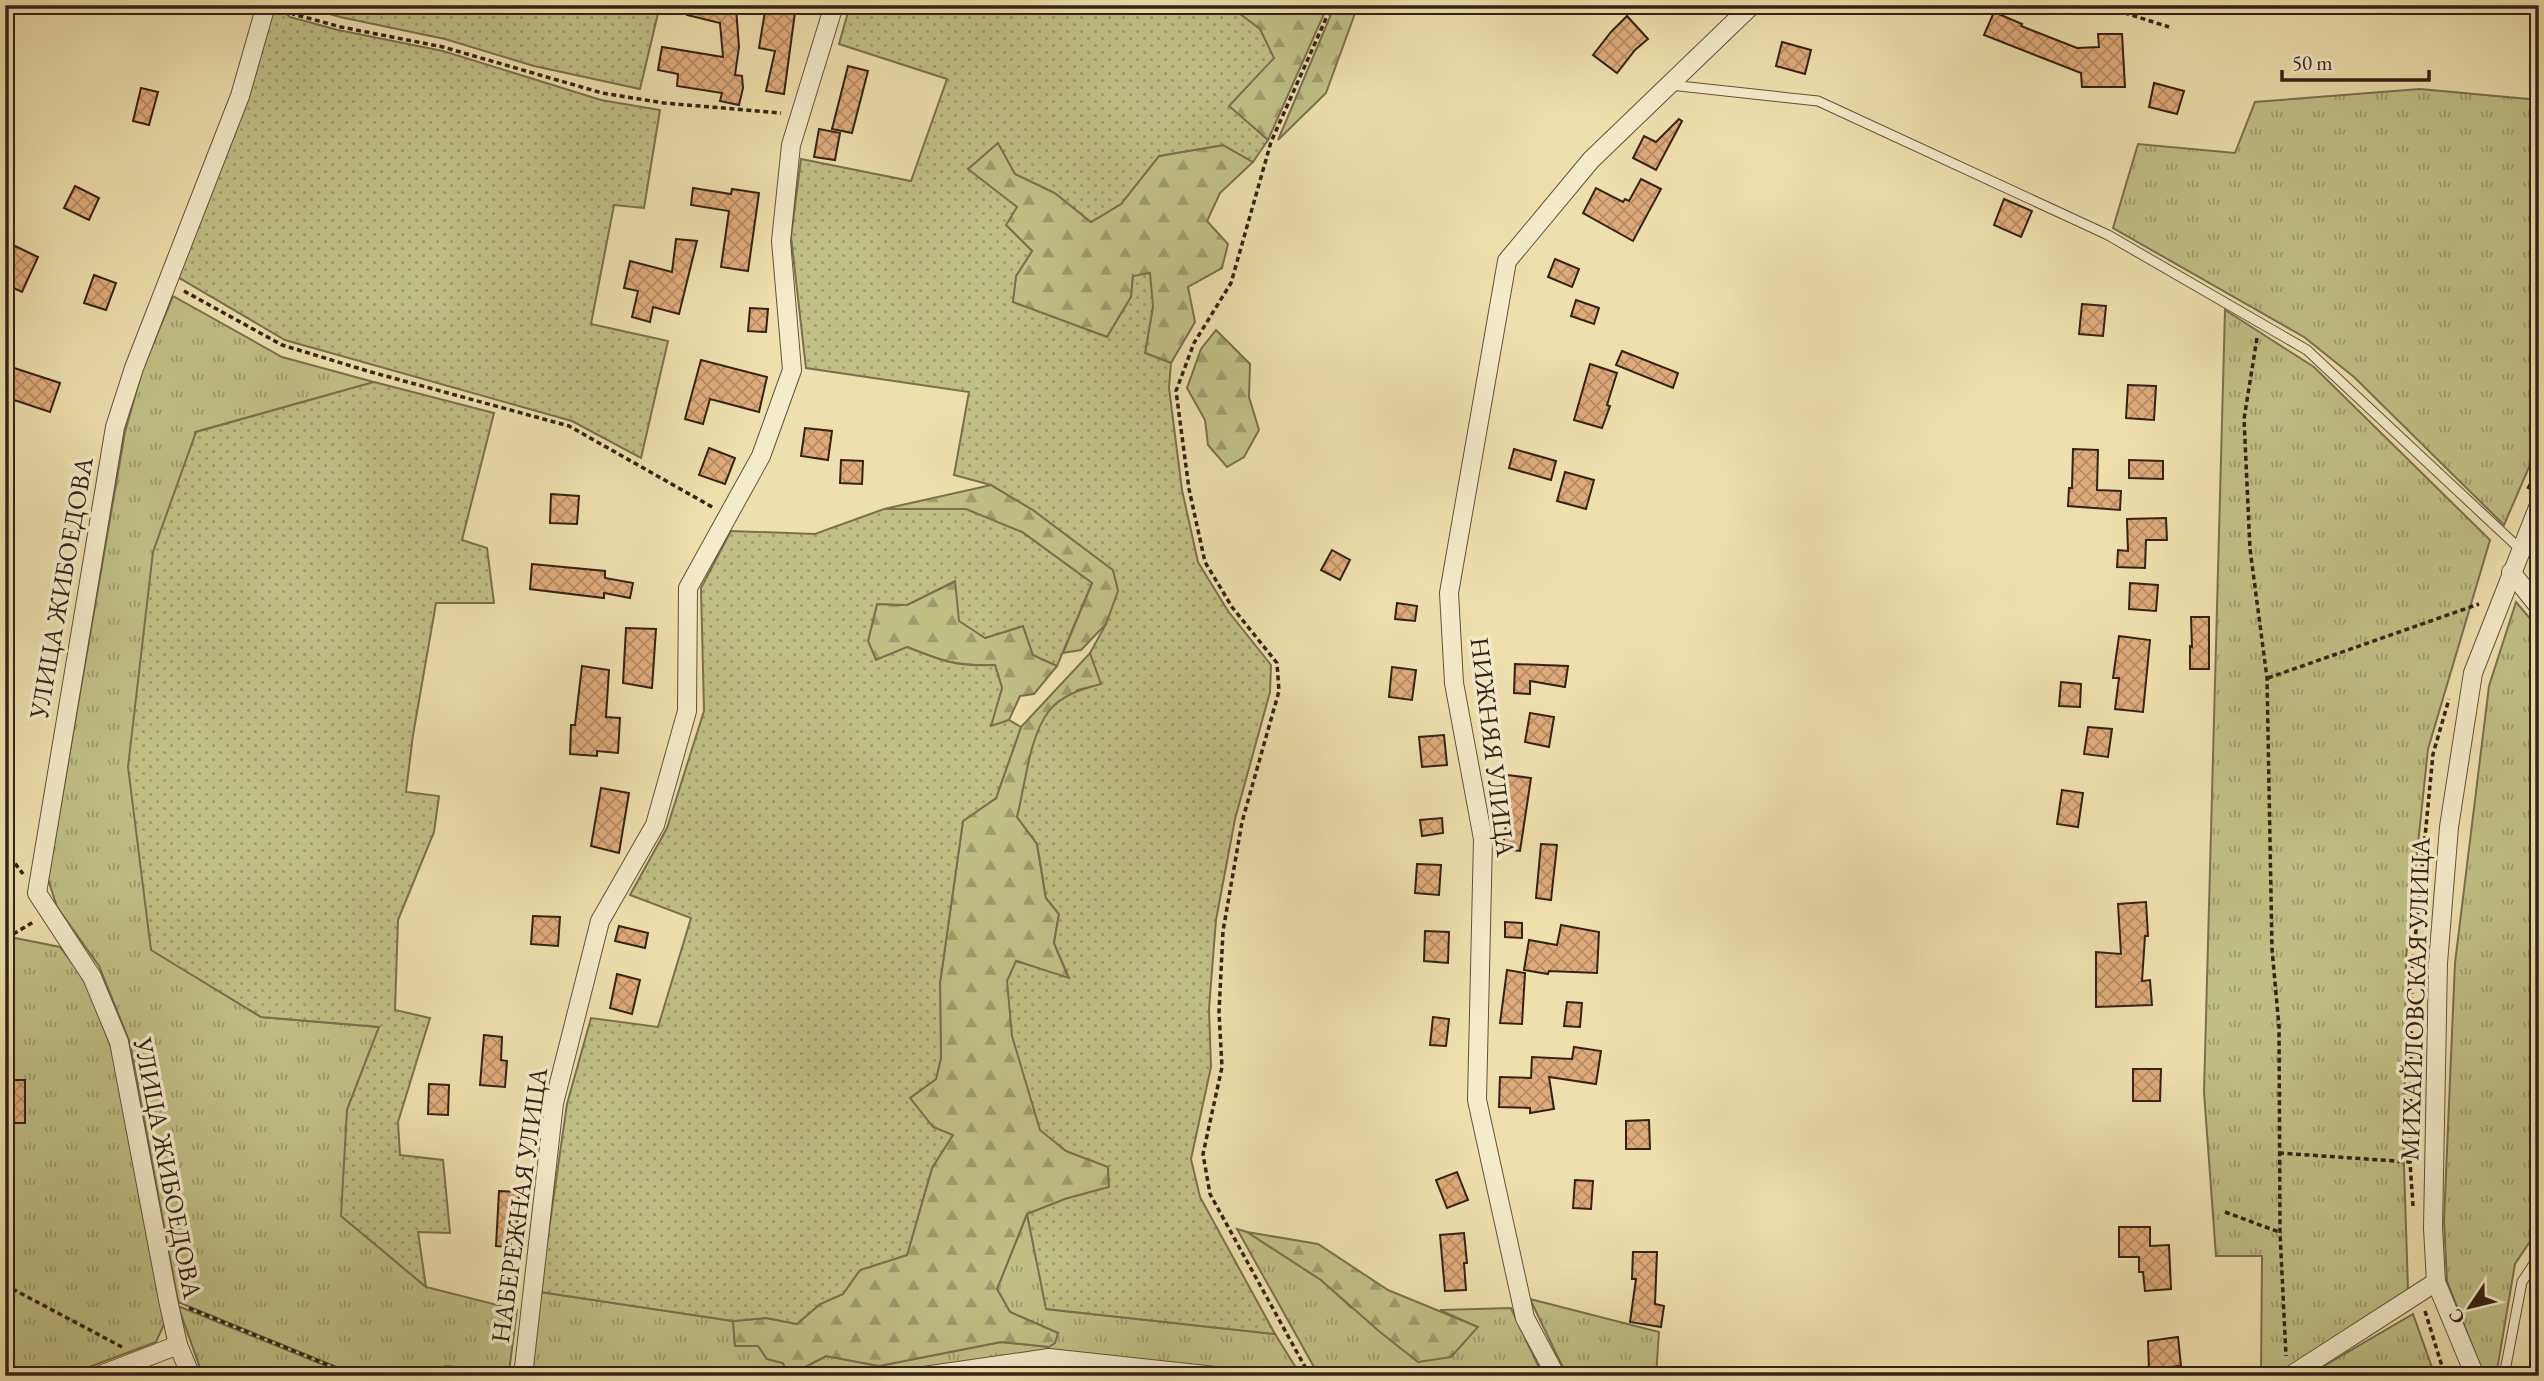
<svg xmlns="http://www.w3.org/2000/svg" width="2544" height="1381" viewBox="0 0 2544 1381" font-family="'EB Garamond',serif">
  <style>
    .grass { fill: url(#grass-tufts); stroke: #7a704e; stroke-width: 2 }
    .forest { fill: url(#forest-firs); stroke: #7a704e; stroke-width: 2 }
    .garden { fill: url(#garden-dots); stroke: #7a704e; stroke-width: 2 }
    .building { fill: url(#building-cross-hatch); stroke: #352116; stroke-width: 2 }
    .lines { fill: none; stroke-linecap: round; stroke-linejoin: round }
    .lane-casing { stroke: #63513c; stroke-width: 11 }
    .street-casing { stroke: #63513c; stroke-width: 20 }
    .path { stroke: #352116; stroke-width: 3.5; stroke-dasharray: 5 3.5; stroke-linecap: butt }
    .lane { stroke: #f4ebca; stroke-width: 9 }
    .street { stroke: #f4ebca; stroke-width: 18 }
    .labels { text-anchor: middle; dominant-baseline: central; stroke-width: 7; stroke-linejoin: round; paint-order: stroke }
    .street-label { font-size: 26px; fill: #352116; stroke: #f4ebca }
  </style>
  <defs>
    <pattern id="grass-tufts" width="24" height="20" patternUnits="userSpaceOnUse" patternTransform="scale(1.75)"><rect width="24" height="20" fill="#c0c085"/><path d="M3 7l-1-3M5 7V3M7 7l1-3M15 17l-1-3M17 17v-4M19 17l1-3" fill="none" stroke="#9d9c6c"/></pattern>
    <pattern id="forest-firs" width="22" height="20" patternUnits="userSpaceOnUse" patternTransform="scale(1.75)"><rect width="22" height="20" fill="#c0c085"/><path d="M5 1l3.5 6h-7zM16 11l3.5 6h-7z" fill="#9d9c6c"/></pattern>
    <pattern id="garden-dots" width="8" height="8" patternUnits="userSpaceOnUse" patternTransform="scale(1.75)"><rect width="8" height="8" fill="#c0c085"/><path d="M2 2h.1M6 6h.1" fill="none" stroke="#9d9c6c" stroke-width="1.8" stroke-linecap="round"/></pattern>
    <pattern id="building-cross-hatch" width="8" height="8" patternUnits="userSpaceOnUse" patternTransform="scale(1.75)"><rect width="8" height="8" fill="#e0ab7a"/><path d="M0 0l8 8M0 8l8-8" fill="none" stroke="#b68b63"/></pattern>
  </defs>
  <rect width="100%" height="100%" fill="#eee0ad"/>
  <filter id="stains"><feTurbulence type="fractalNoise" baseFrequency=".00286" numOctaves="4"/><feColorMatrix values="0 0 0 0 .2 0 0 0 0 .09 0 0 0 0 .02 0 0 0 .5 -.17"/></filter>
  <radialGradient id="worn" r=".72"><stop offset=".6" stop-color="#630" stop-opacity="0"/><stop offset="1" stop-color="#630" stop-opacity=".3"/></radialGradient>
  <!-- grass -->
  <g class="grass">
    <polygon points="2420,89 2539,100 2539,444 2504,525 2354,377 2304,337 2113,228 2138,144 2235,153 2255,102"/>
    <polygon points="173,296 282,357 374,382 195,432 261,1017 379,1027 347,1110 426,1287 517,1310 509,1372 445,1366 443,1376 359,1376 178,1302 130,1043 99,966 57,907 48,879 125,432 143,368"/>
    <polygon points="2225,310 2314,367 2490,540 2428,749 2406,958 2404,1166 2408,1290 2279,1376 2261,1376 2262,1256 2216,1256 2204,1092"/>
    <polygon points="2516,602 2539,629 2539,1228 2515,1264 2496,1376 2484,1376 2447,1281 2444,1221 2455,963 2489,686"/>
    <polygon points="5,936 60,947 87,982 112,1050 165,1322 156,1342 65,1376 5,1376"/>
    <polygon points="1027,1214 1047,1309 1275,1334 1298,1371 1295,1376 1288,1376 1054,1350 870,1376 789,1376 826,1356 879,1366 1001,1342 1049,1347 1058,1333 1010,1312 997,1289"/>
    <polygon points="1237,1229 1247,1232 1321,1280 1352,1308 1477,1327 1440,1310 1511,1308 1543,1376 1319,1376"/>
    <polygon points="540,1292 733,1321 735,1346 758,1345 767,1359 783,1363 788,1376 620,1376 531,1370"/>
    <polygon points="1530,1299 1659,1332 1656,1376 1567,1376"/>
    <polygon points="178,1306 351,1376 203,1376"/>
    <polygon points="2413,1314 2435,1376 2307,1376"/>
  </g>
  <!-- forest -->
  <g class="forest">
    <polygon points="1228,5 1328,5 1268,140 1228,106"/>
    <polygon points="1335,5 1358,5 1326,93 1278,140"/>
    <polygon points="998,142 1015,174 1055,193 1091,222 1121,204 1159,156 1223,145 1253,162 1220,193 1207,221 1228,244 1222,268 1188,287 1195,322 1171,363 1145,353 1153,306 1133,276 1131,297 1107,337 1012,302 1016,276 1032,251 1006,225 968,169"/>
    <polygon points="1216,330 1250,364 1249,397 1259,430 1244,457 1227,467 1208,445 1205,420 1187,388 1201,349"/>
    <polygon points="991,485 1033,510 1113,570 1119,591 1106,624 1081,650 1063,653 1092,583 1022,532 884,509"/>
    <path d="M 956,581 L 985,638 L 1023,626 L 1033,655 L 1057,666 L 1034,694 L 1020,696 L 1009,720 L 990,727 L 1002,688 L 995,665 C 957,666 941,661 907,647 L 876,660 L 868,641 L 877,604 L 907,605 Z"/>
    <polygon points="1090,653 1102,684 1077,690 1026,780 1017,817 1037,844 1046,898 1059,914 1054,943 1069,979 1017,961 1066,1151 1108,1166 1109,1187 1065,1199 1027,1214 997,1289 1010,1312 1058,1333 1055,1343 1049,1347 1001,1342 879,1366 826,1356 788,1376 783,1363 767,1359 758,1346 735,1346 733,1321 766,1318 797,1324 820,1304 843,1294 860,1270 907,1255 932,1168 952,1136 933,1127 910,1098 936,1079 941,1058 940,983 963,821 996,798 1021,727"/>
    <polygon points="1247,1232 1318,1244 1388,1290 1478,1327 1451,1357 1418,1362 1380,1332 1321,1280"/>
    <polygon points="1055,1363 1149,1376 964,1376"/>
  </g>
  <!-- garden -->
  <g class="garden">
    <polygon points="272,5 276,5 290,17 338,30 443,51 601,100 660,110 644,208 614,205 591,324 668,341 641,458 572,421 285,340 176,276"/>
    <polygon points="299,5 660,5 640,89 534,66 445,39 340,17"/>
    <path d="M 850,5 L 1228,5 L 1260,29 L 1274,58 L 1229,106 L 1268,140 L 1253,162 L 1223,145 L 1159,156 L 1121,204 L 1091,222 L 1055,193 L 1015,174 L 998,143 L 968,169 L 1017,207 L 1006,225 L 1032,251 L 1016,276 L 1013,302 L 1107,337 L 1131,297 L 1133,276 L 1150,273 L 1153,306 L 1145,353 L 1171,363 L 1169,388 L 1182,490 L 1198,562 L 1228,611 L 1271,665 L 1270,692 L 1235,819 L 1216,920 L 1209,1009 L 1211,1067 L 1191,1159 L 1200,1197 L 1275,1334 L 1046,1309 L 1027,1214 L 1065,1199 L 1109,1187 L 1108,1167 L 1066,1151 L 1040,1130 L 1012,1036 L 1007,981 L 1016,961 L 1069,978 L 1054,943 L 1059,914 L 1046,898 L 1037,844 L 1017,817 C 1025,787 1029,736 1049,711 C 1061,695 1083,689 1101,684 L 1090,653 L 1106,624 L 1118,591 L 1113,570 L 1033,510 L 991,485 L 954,475 L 969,392 L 806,368 L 791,237 L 801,159 L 911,181 L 947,79 L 839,44 Z"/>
    <polygon points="374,382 494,413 462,540 487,548 494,603 436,603 413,735 406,792 439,796 434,832 398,920 395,1010 430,1018 398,1122 400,1155 443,1160 450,1233 418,1232 426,1287 341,1216 347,1110 379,1027 261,1017 151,950 128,767 153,552 196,432"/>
    <path d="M 884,509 L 966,509 L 1022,532 L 1092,583 L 1057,666 L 1033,655 L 1023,626 L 985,638 L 959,621 L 955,581 L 907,605 L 877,604 L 868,641 L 876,660 L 907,647 C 942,661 957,667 995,665 L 1002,688 L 991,726 L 1009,720 L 1021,727 L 996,798 L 963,821 L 940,983 L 941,1058 L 936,1079 L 910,1098 L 933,1127 L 953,1135 L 932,1168 L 907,1255 L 860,1270 L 843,1294 L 820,1304 L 797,1324 L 766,1318 L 733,1321 L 540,1292 L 567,1104 L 591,1018 L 658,1027 L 691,918 L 630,895 L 667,828 L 704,711 L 701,588 L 731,531 L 815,534 Z"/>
  </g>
  <!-- building -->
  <g class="building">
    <polygon points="766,5 796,5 784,94 766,91 775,51 759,48"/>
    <polygon points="736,8 739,47 735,75 742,76 743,88 739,105 720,101 722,93 677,86 678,74 658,70 662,47 723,57 720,23 687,15 687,12"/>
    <polygon points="1994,12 2022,24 2021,26 2077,48 2099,47 2098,34 2122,34 2125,87 2082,87 2081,73 1984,35"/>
    <polygon points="1627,16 1648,39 1635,50 1617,73 1593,55 1611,32"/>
    <polygon points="1782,42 1811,50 1805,74 1776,66"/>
    <polygon points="848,66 868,71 852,133 832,129"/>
    <polygon points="2154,83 2184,91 2177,114 2149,107"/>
    <polygon points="141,88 158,92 149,125 133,121"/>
    <polygon points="1679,119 1682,121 1656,170 1633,158 1644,136 1656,142"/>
    <polygon points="819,129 840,133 835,160 814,157"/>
    <polygon points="1641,179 1661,189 1633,241 1583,213 1596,188 1623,202 1625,199 1629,201"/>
    <polygon points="75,186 99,198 89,220 64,208"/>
    <polygon points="693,188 731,194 732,189 759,193 748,271 721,267 729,211 691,205"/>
    <polygon points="2004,199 2032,211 2021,237 1994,225"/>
    <polygon points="676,239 697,241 679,314 653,307 650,322 632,317 638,291 624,288 630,261 672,272"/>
    <polygon points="15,246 38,257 22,292 5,284 5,267"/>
    <polygon points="1555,259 1579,269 1572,287 1548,277"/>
    <polygon points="94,275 116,283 106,310 84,303"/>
    <polygon points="1576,300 1599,308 1594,324 1571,316"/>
    <polygon points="2082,304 2106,306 2103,336 2079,334"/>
    <polygon points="750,308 768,309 766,332 748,331"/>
    <polygon points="1622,351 1678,373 1673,388 1616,365"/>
    <polygon points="701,360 767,377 759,412 710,399 703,424 685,419"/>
    <polygon points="1590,364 1617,373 1607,405 1610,406 1602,428 1574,420"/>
    <polygon points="5,365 60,383 50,412 5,397"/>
    <polygon points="2128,385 2156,386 2154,420 2126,418"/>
    <polygon points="805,428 832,431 828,460 801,456"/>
    <polygon points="709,448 735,458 725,484 699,475"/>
    <polygon points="1514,449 1556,461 1551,480 1509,468"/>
    <polygon points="2073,449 2098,450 2097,490 2121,491 2120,510 2068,506 2069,488 2072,488"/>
    <polygon points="841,460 863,461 862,484 840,483"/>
    <polygon points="2129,460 2163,461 2163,479 2129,478"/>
    <polygon points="1565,472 1594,480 1586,509 1557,501"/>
    <polygon points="551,494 579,496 577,524 550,523"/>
    <polygon points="2166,518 2167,540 2146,540 2145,568 2117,567 2118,550 2128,551 2127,519"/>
    <polygon points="1332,550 1350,560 1340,580 1321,570"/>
    <polygon points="532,564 605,571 605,578 633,583 630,598 604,593 604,598 530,589"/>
    <polygon points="2130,583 2158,585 2156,611 2129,609"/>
    <polygon points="1397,603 1417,606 1415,621 1395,619"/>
    <polygon points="2191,617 2209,617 2209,669 2190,669 2190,646 2192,647"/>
    <polygon points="626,628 656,629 652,688 623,683"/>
    <polygon points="2119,636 2150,640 2143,712 2115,709 2119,678 2113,678"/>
    <polygon points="1515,664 1568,666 1565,687 1530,681 1530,694 1514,693"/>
    <polygon points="582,666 609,670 606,717 620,718 618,753 597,751 597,756 570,754 571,725 575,725"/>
    <polygon points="1392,667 1416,670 1412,700 1389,697"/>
    <polygon points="2061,682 2081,684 2080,707 2059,706"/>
    <polygon points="1530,713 1554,717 1549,747 1525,742"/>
    <polygon points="2088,727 2112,729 2108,757 2084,754"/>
    <polygon points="1444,735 1447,765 1422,767 1419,737"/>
    <polygon points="1507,775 1531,778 1520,851 1503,849 1508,805 1503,804"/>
    <polygon points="601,788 629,793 619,853 591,846"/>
    <polygon points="2062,790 2083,793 2078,827 2057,824"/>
    <polygon points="1442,818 1443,833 1422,836 1420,820"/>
    <polygon points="1541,844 1557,845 1551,900 1536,898"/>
    <polygon points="1417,864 1441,865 1439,895 1415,893"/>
    <polygon points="2146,902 2148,936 2145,936 2142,981 2150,980 2152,1005 2096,1007 2096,952 2121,954 2118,904"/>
    <polygon points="533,916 560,917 558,946 531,944"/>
    <polygon points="1505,922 1522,923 1522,938 1505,937"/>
    <polygon points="1561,925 1599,932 1597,973 1549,971 1548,974 1524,970 1529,940 1557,945"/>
    <polygon points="619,926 648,933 645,948 615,941"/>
    <polygon points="1425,931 1449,932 1448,963 1424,961"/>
    <polygon points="1507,970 1525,973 1522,1024 1500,1023"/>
    <polygon points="617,974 640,980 632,1014 610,1008"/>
    <polygon points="1567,1002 1582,1003 1580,1027 1564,1026"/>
    <polygon points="1433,1017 1449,1019 1446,1046 1430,1045"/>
    <polygon points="484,1035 502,1037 501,1060 507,1061 505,1087 480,1085"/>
    <polygon points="1574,1047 1601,1051 1596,1084 1549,1077 1554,1109 1530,1113 1530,1108 1499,1107 1500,1077 1531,1078 1532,1057 1572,1059"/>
    <polygon points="2133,1069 2161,1069 2160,1101 2133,1101"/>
    <rect x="5" y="1080" width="20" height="43"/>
    <polygon points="429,1084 449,1085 448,1115 428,1114"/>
    <polygon points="1649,1120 1650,1149 1626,1149 1626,1121"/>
    <polygon points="1457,1172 1468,1200 1447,1208 1436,1180"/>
    <polygon points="1575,1180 1593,1181 1591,1209 1573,1208"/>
    <polygon points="499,1191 519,1192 517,1232 511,1232 511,1247 496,1246"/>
    <polygon points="2119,1227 2150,1227 2150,1246 2169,1245 2171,1289 2145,1291 2143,1272 2139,1272 2139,1257 2119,1257"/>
    <polygon points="1464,1233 1467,1263 1464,1263 1466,1290 1445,1291 1440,1235"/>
    <polygon points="1633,1252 1657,1252 1655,1304 1664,1306 1661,1327 1630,1322 1636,1279 1632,1279"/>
    <polygon points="2178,1337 2181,1366 2149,1369 2148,1341"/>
  </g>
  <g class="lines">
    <defs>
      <g id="lane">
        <polyline points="1670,85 1818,101 2108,235 2307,350 2520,549"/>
        <polyline points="2504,1376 2522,1282 2539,1256"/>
      </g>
      <g id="street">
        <polyline points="2511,572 2539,607"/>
        <polyline points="98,1376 178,1345"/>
        <polyline points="191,1376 178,1345 168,1300 119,1042 92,977 37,893 115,427 134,368 240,96 266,5"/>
        <polyline points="523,1376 554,1103 600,921 655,825 687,711 688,588 761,456 792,370 781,241 791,145 834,5"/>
        <polyline points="924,1376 1049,1358 1215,1376"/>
        <polyline points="1556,1376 1525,1318 1477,1100 1483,839 1454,683 1449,593 1507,261 1591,160 1752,5"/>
        <polyline points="2290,1376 2436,1282"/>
        <polyline points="2475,1376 2436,1282 2433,1228 2438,963 2449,827 2473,673 2539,505"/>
      </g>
    </defs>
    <!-- lane casing -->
    <use href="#lane" class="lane-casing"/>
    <!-- street casing -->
    <use href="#street" class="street-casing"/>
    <!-- path -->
    <g class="path">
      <polyline points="286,5 293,14 341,27 443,47 602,93 664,103 781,113"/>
      <polyline points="2100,5 2169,27"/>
      <polyline points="184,291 282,345 371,372 569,426 714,508"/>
      <polyline points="2257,338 2244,419 2250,549 2267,678 2272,949 2279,1027 2280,1232 2286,1356"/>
      <polyline points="2528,489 2539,465"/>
      <polyline points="2268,678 2479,604"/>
      <polyline points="5,850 23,874"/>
      <polyline points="5,930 15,933 35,921"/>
      <polyline points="2279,1153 2410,1162"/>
      <polyline points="2413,1206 2410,1162 2412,972 2433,754 2449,699"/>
      <polyline points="2225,1212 2279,1232"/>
      <polyline points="5,1285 122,1347"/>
      <polyline points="189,1308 355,1376"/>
      <polyline points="2425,1311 2445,1376"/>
      <polyline points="1310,1376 1210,1194 1203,1154 1222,1067 1219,1012 1223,931 1242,822 1279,691 1277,663 1232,607 1205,562 1189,489 1176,391 1194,343 1231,283 1271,142 1332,5"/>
    </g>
    <!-- lane -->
    <use href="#lane" class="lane"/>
    <!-- street -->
    <use href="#street" class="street"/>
  </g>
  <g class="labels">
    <!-- street labels -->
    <g class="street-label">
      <text transform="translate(61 588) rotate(-80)">УЛИЦА ЖИБОЕДОВА</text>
      <text transform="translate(1493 747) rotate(83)">НИЖНЯЯ УЛИЦА</text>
      <text transform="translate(2415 999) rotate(-88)">МИХАЙЛОВСКАЯ УЛИЦА</text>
      <text transform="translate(168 1168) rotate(79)">УЛИЦА ЖИБОЕДОВА</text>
      <text transform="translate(519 1205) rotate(-82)">НАБЕРЕЖНАЯ УЛИЦА</text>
    </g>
  </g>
  <!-- margin -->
  <rect width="2544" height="1381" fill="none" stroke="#eee0ad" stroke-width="28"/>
  <rect x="7" y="7" width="2530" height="1367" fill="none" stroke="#352116" stroke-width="3.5"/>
  <rect x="14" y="14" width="2516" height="1353" fill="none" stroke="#352116" stroke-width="2"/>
  <!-- north arrow -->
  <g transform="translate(2470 1307) rotate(235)" stroke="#f4ebca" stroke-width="5" paint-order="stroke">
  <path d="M0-5L12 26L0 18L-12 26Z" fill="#352116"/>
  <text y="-10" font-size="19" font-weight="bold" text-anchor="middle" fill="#352116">С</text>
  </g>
  <!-- scale -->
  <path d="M2282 70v10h147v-10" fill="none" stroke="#352116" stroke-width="3.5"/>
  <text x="2292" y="70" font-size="21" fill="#352116" stroke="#f4ebca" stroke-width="5" paint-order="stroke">50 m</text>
  <rect width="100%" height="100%" filter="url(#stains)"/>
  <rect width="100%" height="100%" fill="url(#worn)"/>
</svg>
